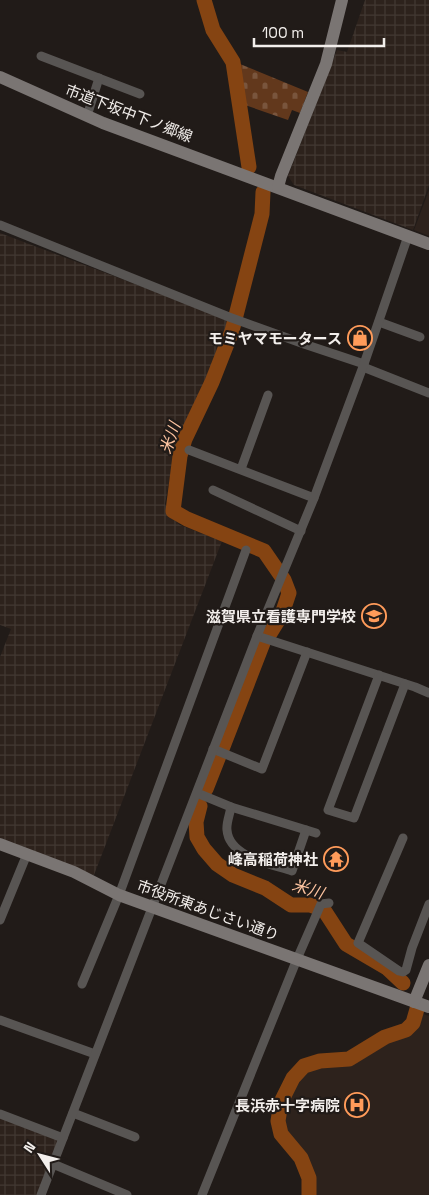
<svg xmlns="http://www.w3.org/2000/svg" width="429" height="1195" viewBox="0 0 429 1195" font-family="'Space Grotesk','Noto Sans JP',sans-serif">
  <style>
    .built { fill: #2d221c }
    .industrial { fill: url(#industrial-grid) }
    .cemetery { fill: url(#cemetery-stones) }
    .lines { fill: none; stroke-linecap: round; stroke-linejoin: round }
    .river { stroke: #854412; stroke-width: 15 }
    .street { stroke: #585553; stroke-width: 9 }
    .secondary { stroke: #7a7573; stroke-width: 12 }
    .labels { text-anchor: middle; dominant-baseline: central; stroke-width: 4.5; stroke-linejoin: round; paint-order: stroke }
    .street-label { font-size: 15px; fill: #f3efec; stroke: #211b18 }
    .poi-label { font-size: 15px; font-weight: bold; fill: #f3efec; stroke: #211b18; text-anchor: end }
    .water-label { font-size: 16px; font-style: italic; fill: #fec4a0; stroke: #211b18 }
  </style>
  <defs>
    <pattern id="industrial-grid" width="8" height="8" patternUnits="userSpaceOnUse" patternTransform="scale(1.25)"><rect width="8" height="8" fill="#2d221c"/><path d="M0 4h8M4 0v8" fill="none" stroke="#423832"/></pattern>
    <pattern id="cemetery-stones" width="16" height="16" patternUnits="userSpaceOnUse" patternTransform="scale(1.25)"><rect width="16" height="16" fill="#62381c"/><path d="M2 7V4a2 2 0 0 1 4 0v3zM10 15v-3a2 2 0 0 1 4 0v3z" fill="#79553d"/></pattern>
  </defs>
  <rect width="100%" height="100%" fill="#211b18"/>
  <!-- built -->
  <g class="built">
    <polygon points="429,190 429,236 414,230"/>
    <polygon points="421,1013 429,1016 429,1195 312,1195 311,1176 306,1160 285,1132 280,1120 293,1083 305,1069 312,1066 351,1064 386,1043 406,1035 416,1025"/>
  </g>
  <!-- industrial -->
  <g class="industrial">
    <polygon points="365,0 429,0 429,185 413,230 294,185 288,176 337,50 347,52"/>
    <polygon points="0,233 230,320 217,360 203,392 176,445 165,504 170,516 180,525 222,541 94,875 0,839 0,657 11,629 0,625"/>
    <polygon points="0,1118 59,1140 38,1195 0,1195"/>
  </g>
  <!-- cemetery -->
  <polygon class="cemetery" points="240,64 308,92 300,113 292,110 288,120 245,105"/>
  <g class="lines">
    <!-- river -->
    <g class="river">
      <polyline points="204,0 213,30 233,62 249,167"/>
      <polyline points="263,192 262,214 232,331 212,382 185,439 180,456 173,511 187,519 264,551 284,580 289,593 282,614 269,635"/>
      <polyline points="222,749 263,643"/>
      <polyline points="206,789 219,756"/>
      <polyline points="200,806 196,822 197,837 204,849 217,864 233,875 265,888 291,905 310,905 324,910 346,944 387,968 403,983"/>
      <polyline points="309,1195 309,1178 301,1158 281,1134 278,1121 281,1102 293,1078 304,1066 320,1061 349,1059 385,1037 406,1030 413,1023 417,1009"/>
    </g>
    <!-- street -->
    <g class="street">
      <polyline points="41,56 140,94"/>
      <polyline points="87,116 99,78"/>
      <polyline points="0,225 229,317 304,344 364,364"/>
      <polyline points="379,322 420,337"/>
      <polyline points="363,367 429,393"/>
      <polyline points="189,450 314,498"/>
      <polyline points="241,469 268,395"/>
      <polyline points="213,490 301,531"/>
      <polyline points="257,636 415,687 429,693"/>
      <polyline points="379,675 328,810 354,818 405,684"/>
      <polyline points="213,749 262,769 307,652"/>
      <polyline points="197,793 231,807 316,833"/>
      <path d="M 231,807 C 230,814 226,823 227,830 C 229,857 271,864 292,871 L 306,830"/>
      <polyline points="403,838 358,943 399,971 403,972 406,970 412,948 429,904"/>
      <polyline points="0,920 27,854"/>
      <polyline points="82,984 119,895 246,550"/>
      <polyline points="0,1020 95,1054"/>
      <polyline points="73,1113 135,1137"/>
      <polyline points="0,1114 63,1138"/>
      <polyline points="53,1164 127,1195"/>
      <polyline points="41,1195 257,636 314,498 364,364 408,236"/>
      <polyline points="202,1195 297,959 321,904 329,903"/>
    </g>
    <!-- secondary -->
    <g class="secondary">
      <polyline points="0,77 103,123 429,244"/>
      <polyline points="278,187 281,176 326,64 342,0"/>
      <polyline points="0,844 74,872 119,895 429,1007"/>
      <polyline points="414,1002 429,965"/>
    </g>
  </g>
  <!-- icons -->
  <defs>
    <symbol id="shop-ring" viewBox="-11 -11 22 22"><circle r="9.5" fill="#211b18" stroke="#ff9b5a" stroke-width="1.5"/><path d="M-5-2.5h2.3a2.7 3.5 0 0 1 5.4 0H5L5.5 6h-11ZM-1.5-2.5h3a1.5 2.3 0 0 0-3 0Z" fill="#ff9b5a"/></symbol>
    <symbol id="school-ring" viewBox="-11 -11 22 22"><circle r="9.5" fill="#211b18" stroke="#ff9b5a" stroke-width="1.5"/><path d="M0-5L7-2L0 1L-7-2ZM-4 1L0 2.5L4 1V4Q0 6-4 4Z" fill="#ff9b5a"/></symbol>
    <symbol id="temple-ring" viewBox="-11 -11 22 22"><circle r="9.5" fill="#211b18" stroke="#ff9b5a" stroke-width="1.5"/><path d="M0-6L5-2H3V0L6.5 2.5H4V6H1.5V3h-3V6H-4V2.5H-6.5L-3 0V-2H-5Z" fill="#ff9b5a"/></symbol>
    <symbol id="hospital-ring" viewBox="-11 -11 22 22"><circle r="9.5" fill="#211b18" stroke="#ff9b5a" stroke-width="1.5"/><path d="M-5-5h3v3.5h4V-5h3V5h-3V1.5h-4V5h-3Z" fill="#ff9b5a"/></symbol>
  </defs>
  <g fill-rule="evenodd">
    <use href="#shop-ring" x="346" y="324" width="28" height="28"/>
    <use href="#school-ring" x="360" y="602" width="28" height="28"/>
    <use href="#temple-ring" x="322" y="845" width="28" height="28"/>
    <use href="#hospital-ring" x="343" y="1091" width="28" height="28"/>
  </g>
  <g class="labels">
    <!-- street labels -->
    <g class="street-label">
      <text transform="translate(129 113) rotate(21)">市道下坂中下ノ郷線</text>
      <text transform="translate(208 910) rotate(20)">市役所東あじさい通り</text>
    </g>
    <!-- poi labels -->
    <g class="poi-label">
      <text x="342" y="338">モミヤマモータース</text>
      <text x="356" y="616">滋賀県立看護専門学校</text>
      <text x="318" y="859">峰高稲荷神社</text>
      <text x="340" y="1105">長浜赤十字病院</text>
    </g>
    <!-- water labels -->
    <g class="water-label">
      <text transform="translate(170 438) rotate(-71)">米川</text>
      <text transform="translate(308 889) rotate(17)">米川</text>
    </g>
  </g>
  <!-- north arrow -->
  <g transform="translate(40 1155) rotate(306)" stroke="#211b18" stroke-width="4" paint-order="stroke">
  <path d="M0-4L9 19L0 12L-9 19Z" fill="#f3efec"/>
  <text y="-8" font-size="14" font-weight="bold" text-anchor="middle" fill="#f3efec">N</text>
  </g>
  <!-- scale -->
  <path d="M254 38v8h130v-8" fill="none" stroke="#f3efec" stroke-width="2.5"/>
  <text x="262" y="38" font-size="15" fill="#f3efec" stroke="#211b18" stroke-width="4" paint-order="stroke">100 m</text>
</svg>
